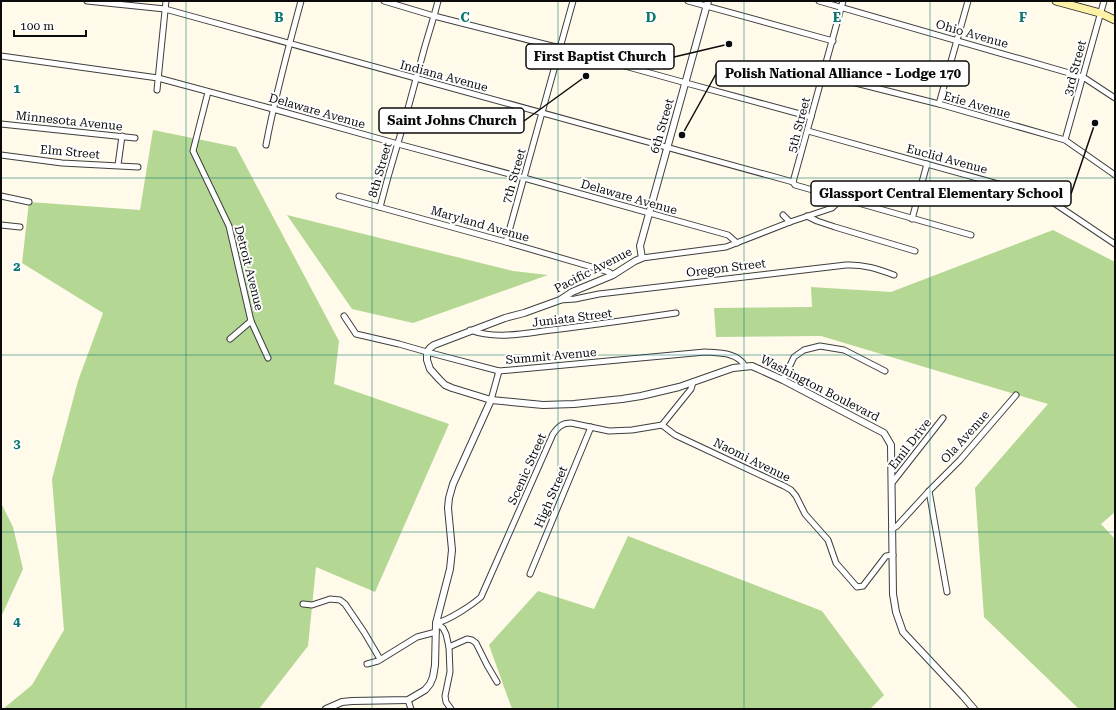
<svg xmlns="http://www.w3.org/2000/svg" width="1116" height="710" viewBox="0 0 1116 710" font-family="'Roboto Serif',serif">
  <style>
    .forest { fill: #b4d794 }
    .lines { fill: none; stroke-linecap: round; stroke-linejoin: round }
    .minor-casing { stroke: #3e3e3e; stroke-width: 7 }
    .tertiary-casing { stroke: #3e3e3e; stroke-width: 8 }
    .secondary-casing { stroke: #2d2d2d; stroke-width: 9 }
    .minor { stroke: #fff; stroke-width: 5 }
    .tertiary { stroke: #fff; stroke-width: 6 }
    .secondary { stroke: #fdf1a5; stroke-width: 7 }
    .grid { fill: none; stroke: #0f766e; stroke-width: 1; stroke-opacity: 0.55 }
    .labels { text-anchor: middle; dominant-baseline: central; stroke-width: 4; stroke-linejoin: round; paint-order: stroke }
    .street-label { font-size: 12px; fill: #0b0b0b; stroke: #fff }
    .grid-label { font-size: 13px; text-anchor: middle; font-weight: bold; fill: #0f766e; stroke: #fff; stroke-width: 4; stroke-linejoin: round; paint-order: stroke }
    .leader { fill: none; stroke: #0b0b0b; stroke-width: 1.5 }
    .callout-dot { fill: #0b0b0b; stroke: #fff; stroke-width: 1.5 }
    .callout { fill: #fff; stroke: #0b0b0b; stroke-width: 1.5 }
    .callout-label { font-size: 13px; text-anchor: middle; font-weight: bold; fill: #0b0b0b }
  </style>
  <rect width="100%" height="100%" fill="#fffae9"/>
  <!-- forest -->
  <g class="forest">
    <polygon points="153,130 236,147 339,341 334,384 449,424 375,592 316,567 308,646 259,709 3,709 32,685 64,630 52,479 78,381 103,313 22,263 29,202 140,210"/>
    <polygon points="287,215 513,271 548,275 413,323 352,309"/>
    <polygon points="1053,230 1115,262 1115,512 1101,524 1115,539 1115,709 1079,709 984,617 975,488 1048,404 821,336 716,337 714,308 812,307 811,287 891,292"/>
    <polygon points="1,503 13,527 23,569 1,617"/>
    <polygon points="628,536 822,611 884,695 870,709 512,709 489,645 538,591 594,609"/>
  </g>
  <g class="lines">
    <defs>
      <g id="minor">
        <polyline points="87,1 165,9 793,182"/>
        <polyline points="384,1 434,16 560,48 686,83 811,117"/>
        <polyline points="688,1 833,41"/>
        <polyline points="819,1 1083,77 1115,98"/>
        <polyline points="843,1 793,182 795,185 971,235"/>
        <polyline points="1,56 158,78 273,109 398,144 524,178 728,235 737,243"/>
        <polyline points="824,75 939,104 1065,140 1115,175"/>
        <polyline points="157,90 166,1"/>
        <polyline points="208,92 193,151 229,226 251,321 268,358"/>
        <polyline points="939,104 968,1"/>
        <polyline points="1,124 135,138"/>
        <polyline points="808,131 1045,197 1115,244"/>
        <polyline points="1065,140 1104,1"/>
        <path d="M 266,145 C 275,96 288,49 301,1"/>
        <polyline points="1,155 62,163 138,167"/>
        <polyline points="118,165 122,136"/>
        <polyline points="1,196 29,202"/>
        <polyline points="339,196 506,242 609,272 613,275"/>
        <polyline points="380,207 388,177 407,112 425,46 434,16 438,1"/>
        <polyline points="783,215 790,222"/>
        <polyline points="807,216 817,221 835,227 915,251"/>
        <polyline points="912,219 927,164"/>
        <polyline points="1,225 20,227"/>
        <polyline points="506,242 573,1"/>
        <polyline points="642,258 726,247 790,222 832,208 836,204 838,197"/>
        <path d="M 560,300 L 575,299 L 599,294 L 846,265 C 863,264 878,269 894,275"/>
        <path d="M 344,316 L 356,334 L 399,344 L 427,352 L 499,371 L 705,352 C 719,353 737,352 745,366"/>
        <path d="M 470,330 C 496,340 525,333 552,330 C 593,325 635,319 676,313"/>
        <polyline points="230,339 251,321"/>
        <polyline points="783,380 794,357 804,350 820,346 844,350 885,371"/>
        <polyline points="491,400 499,371"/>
        <polyline points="662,425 675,435 784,486 791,490 796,496 805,514 828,540 836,563 857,587 863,586 886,556 893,555"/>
        <polyline points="892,483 943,418"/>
        <polyline points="929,491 947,592"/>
        <polyline points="892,529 897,526 929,491 960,460 1016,395"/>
        <polyline points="530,574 591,427"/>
        <polyline points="303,604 312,605 330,599 340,600 345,604 364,632 380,659"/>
        <path d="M 436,623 C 448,621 472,605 481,597 L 553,434 C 558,427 562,423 571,423 L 609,431 L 632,430 L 662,425 L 691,389 L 693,382"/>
        <polyline points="436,623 443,628 446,634 449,647 450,672 445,696 446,702 451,709"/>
        <polyline points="449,647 467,639 472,640 476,643 487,665 497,682"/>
        <polyline points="367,664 378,661 417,637 436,632"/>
        <polyline points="408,700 411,709"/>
      </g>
      <g id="tertiary">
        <polyline points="708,1 640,246 642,258 635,261 613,275 572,292 560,300 524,313 505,318 434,345 430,348 427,352 427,360 430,369 439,379 445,385 452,388 491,400 543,405 574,404 622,399 641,396 679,387 733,368 752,366 783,380 884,433 891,445 893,594 896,612 903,632 963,696 974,709"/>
        <polyline points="326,709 342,702 352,701 408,700 425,690 430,684 433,677 435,665 436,623 450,569 452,550 448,508 449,498 453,484 491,400"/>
      </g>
      <polyline id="secondary" points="1056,1 1100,13 1115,20"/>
    </defs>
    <!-- minor casing -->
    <use href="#minor" class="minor-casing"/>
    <!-- tertiary casing -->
    <use href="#tertiary" class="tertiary-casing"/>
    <!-- secondary casing -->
    <use href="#secondary" class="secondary-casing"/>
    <!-- minor -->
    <use href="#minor" class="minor"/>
    <!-- tertiary -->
    <use href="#tertiary" class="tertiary"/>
    <!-- secondary -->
    <use href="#secondary" class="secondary"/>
  </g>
  <!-- grid -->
  <path class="grid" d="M 186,1 L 186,709M 372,1 L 372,709M 558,1 L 558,709M 744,1 L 744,709M 930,1 L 930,709M 1,178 L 1115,178M 1,355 L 1115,355M 1,532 L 1115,532"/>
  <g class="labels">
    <!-- street labels -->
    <g class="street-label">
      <text transform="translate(972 34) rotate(16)">Ohio Avenue</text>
      <text transform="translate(1075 68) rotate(-75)">3rd Street</text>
      <text transform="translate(444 76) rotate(15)">Indiana Avenue</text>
      <text transform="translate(977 105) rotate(16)">Erie Avenue</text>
      <text transform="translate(317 111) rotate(16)">Delaware Avenue</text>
      <text transform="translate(69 121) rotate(6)">Minnesota Avenue</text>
      <text transform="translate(799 125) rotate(-75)">5th Street</text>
      <text transform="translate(662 126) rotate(-74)">6th Street</text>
      <text transform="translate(70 152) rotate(5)">Elm Street</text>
      <text transform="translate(947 159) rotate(15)">Euclid Avenue</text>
      <text transform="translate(380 170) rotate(-74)">8th Street</text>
      <text transform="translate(514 176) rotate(-74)">7th Street</text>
      <text transform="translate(629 197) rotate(16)">Delaware Avenue</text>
      <text transform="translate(480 224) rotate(16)">Maryland Avenue</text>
      <text transform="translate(249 268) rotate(76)">Detroit Avenue</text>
      <text transform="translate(726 268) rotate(-7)">Oregon Street</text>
      <text transform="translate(593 270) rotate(-27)">Pacific Avenue</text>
      <text transform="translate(572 318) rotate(-7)">Juniata Street</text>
      <text transform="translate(551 356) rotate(-5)">Summit Avenue</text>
      <text transform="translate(820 388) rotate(27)">Washington Boulevard</text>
      <text transform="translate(965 437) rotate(-48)">Ola Avenue</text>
      <text transform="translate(910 444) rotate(-52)">Emil Drive</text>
      <text transform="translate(752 460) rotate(26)">Naomi Avenue</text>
      <text transform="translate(527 469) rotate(-66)">Scenic Street</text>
      <text transform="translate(551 497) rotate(-67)">High Street</text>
    </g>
  </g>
  <g class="grid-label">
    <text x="279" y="22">B</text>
    <text x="465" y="22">C</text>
    <text x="651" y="22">D</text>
    <text x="837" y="22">E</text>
    <text x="1023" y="22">F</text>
    <text x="17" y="93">1</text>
    <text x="17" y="271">2</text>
    <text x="17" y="448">3</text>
    <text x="17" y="626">4</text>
  </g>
  <!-- callouts -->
  <path class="leader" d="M729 44L674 57M682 135L716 74M586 76L524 121M1095 123L1071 194"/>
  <g class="callout-dot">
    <circle cx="729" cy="44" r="4"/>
    <circle cx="682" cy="135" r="4"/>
    <circle cx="586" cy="76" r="4"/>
    <circle cx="1095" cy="123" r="4"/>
  </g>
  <g class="callout">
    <rect x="526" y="44" width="148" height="25" rx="4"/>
    <rect x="716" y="61" width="253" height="25" rx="4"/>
    <rect x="379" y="108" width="145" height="25" rx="4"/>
    <rect x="811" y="181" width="260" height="25" rx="4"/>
  </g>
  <g class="callout-label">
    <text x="600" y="61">First Baptist Church</text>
    <text x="843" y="78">Polish National Alliance - Lodge 170</text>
    <text x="452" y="125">Saint Johns Church</text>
    <text x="941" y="198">Glassport Central Elementary School</text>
  </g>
  <!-- border -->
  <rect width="1116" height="710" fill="none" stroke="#0b0b0b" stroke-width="4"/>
  <!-- scale -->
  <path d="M14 30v6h72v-6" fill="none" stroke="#0b0b0b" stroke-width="2"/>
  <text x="20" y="30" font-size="12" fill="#0b0b0b" stroke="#ffffff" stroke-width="3" paint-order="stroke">100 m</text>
</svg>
